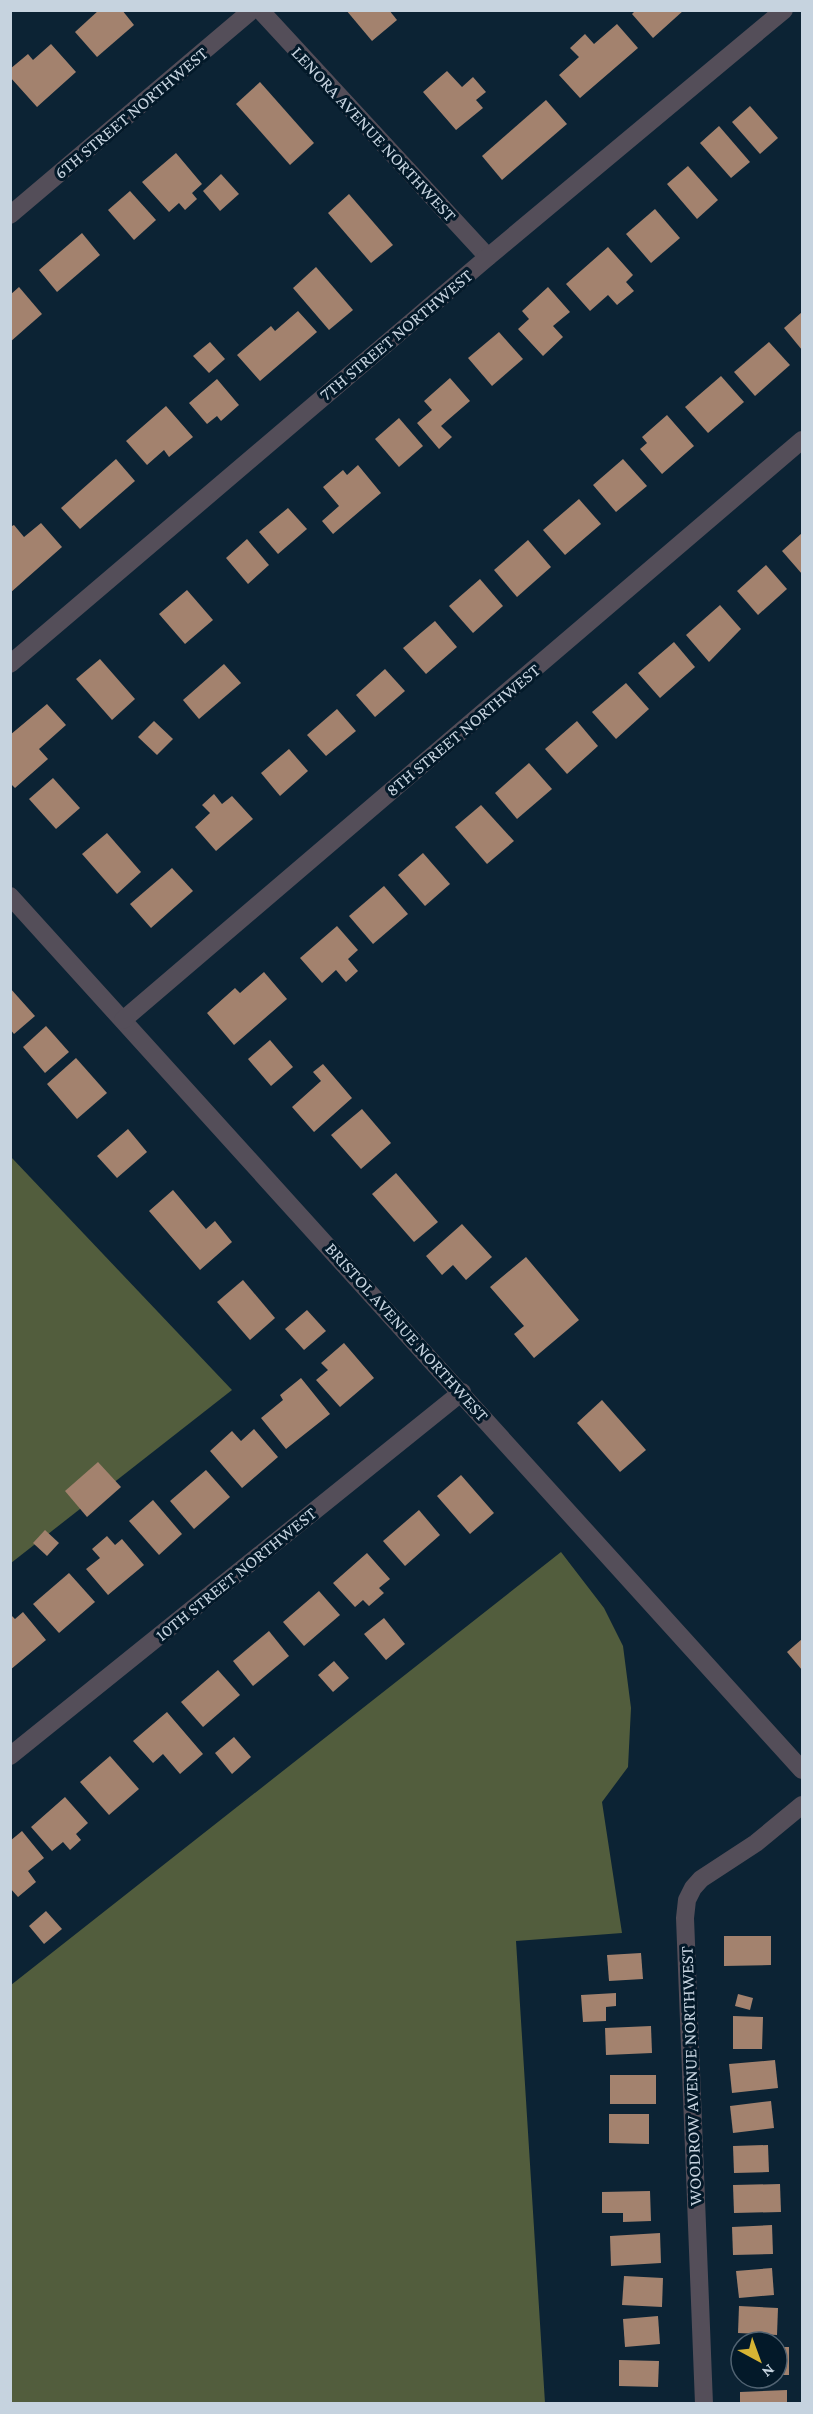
<svg xmlns="http://www.w3.org/2000/svg" width="813" height="2414" viewBox="0 0 813 2414" font-family="'Crimson Pro',serif">
  <style>
    .forest { fill: #525d3d }
    .building { fill: #a3826e }
    .lines { fill: none; stroke-linecap: round; stroke-linejoin: round }
    .minor { stroke: #544e59; stroke-width: 18 }
    .labels { text-anchor: middle; dominant-baseline: central; stroke-width: 6; stroke-linejoin: round; paint-order: stroke }
    .street-label { font-size: 18px; fill: #c6d3df; stroke: #031929 }
  </style>
  <rect width="100%" height="100%" fill="#0c2334"/>
  <!-- forest -->
  <g class="forest">
    <polygon points="11,1157 232,1390 11,1563"/>
    <polygon points="561,1552 604,1608 623,1646 631,1708 628,1767 602,1802 622,1933 516,1941 545,2403 11,2403 11,1985"/>
  </g>
  <!-- building -->
  <g class="building">
    <polygon points="99,10 122,10 134,25 97,57 75,32"/>
    <polygon points="346,10 389,10 397,20 372,41"/>
    <polygon points="636,10 684,10 653,38 632,14"/>
    <polygon points="617,24 638,48 580,98 559,75 579,57 570,48 585,34 594,44"/>
    <polygon points="51,44 76,72 37,107 10,77 10,69 28,54 33,60"/>
    <polygon points="447,71 462,87 473,77 486,92 476,100 483,108 456,130 423,92"/>
    <polygon points="260,82 314,143 290,165 236,104"/>
    <polygon points="546,100 567,124 502,180 482,156"/>
    <polygon points="750,106 778,138 760,154 732,122"/>
    <polygon points="719,126 750,162 731,178 700,143"/>
    <polygon points="176,153 202,184 192,193 197,199 185,210 179,203 169,212 142,182"/>
    <polygon points="688,166 718,200 697,219 667,184"/>
    <polygon points="221,174 239,194 220,211 203,191"/>
    <polygon points="130,191 156,220 134,240 108,210"/>
    <polygon points="349,194 393,245 371,263 328,213"/>
    <polygon points="655,209 680,238 651,263 626,234"/>
    <polygon points="82,233 100,255 57,292 39,270"/>
    <polygon points="608,247 633,275 626,282 634,291 617,305 608,295 590,311 566,284"/>
    <polygon points="316,267 353,310 329,330 293,288"/>
    <polygon points="19,287 42,314 10,342 10,295"/>
    <polygon points="548,287 570,312 553,326 563,337 543,356 518,329 529,319 522,311"/>
    <polygon points="298,311 317,332 260,381 237,355 271,326 275,331"/>
    <polygon points="802,312 802,350 784,328"/>
    <polygon points="499,332 523,359 492,386 468,358"/>
    <polygon points="210,342 225,359 209,373 193,356"/>
    <polygon points="769,342 790,365 755,396 734,372"/>
    <polygon points="721,376 744,402 708,433 685,407"/>
    <polygon points="450,378 470,401 441,426 452,437 439,449 417,423 432,410 424,401"/>
    <polygon points="217,379 239,405 221,421 217,416 207,424 189,403"/>
    <polygon points="166,406 193,437 169,457 164,450 147,465 126,441"/>
    <polygon points="667,415 694,446 662,474 640,449 647,443 642,437"/>
    <polygon points="399,418 423,446 399,467 375,439"/>
    <polygon points="116,459 135,481 80,529 61,508"/>
    <polygon points="623,459 647,486 616,512 593,485"/>
    <polygon points="358,465 381,493 333,534 322,521 339,506 323,487 343,470 347,475"/>
    <polygon points="579,499 601,524 565,555 543,530"/>
    <polygon points="288,508 307,529 278,554 259,532"/>
    <polygon points="41,523 62,547 10,593 10,527 14,525 24,537"/>
    <polygon points="802,533 802,574 782,551"/>
    <polygon points="247,539 269,565 248,584 226,558"/>
    <polygon points="528,540 551,567 517,597 494,570"/>
    <polygon points="766,565 787,589 758,615 737,591"/>
    <polygon points="480,579 503,606 473,633 449,606"/>
    <polygon points="187,590 213,620 185,644 159,614"/>
    <polygon points="720,605 741,629 709,662 686,635"/>
    <polygon points="435,621 457,647 426,674 403,648"/>
    <polygon points="674,642 695,667 660,698 638,673"/>
    <polygon points="100,659 135,699 112,720 76,679"/>
    <polygon points="224,664 241,683 199,719 183,700"/>
    <polygon points="385,669 405,691 375,717 356,695"/>
    <polygon points="626,683 649,709 616,739 592,712"/>
    <polygon points="47,704 66,725 39,749 48,759 15,788 10,783 10,735"/>
    <polygon points="337,709 356,731 326,756 307,735"/>
    <polygon points="154,721 173,739 157,755 138,737"/>
    <polygon points="577,721 598,746 567,774 545,749"/>
    <polygon points="289,749 308,771 280,796 261,773"/>
    <polygon points="529,763 552,789 517,819 495,793"/>
    <polygon points="53,778 80,808 56,829 29,799"/>
    <polygon points="214,794 222,804 232,796 253,819 216,851 195,827 210,813 202,805"/>
    <polygon points="481,805 514,841 487,864 455,827"/>
    <polygon points="107,833 141,872 117,894 82,854"/>
    <polygon points="423,853 450,884 425,906 398,875"/>
    <polygon points="172,868 193,891 151,928 130,904"/>
    <polygon points="384,886 408,914 373,944 349,916"/>
    <polygon points="337,926 358,950 348,959 358,971 346,982 336,970 322,983 300,958"/>
    <polygon points="264,972 287,999 234,1045 207,1013 235,988 240,993"/>
    <polygon points="10,988 35,1016 14,1034 10,1029"/>
    <polygon points="46,1026 69,1052 45,1073 23,1047"/>
    <polygon points="270,1040 293,1067 271,1086 248,1059"/>
    <polygon points="76,1058 107,1093 77,1119 47,1084"/>
    <polygon points="323,1064 352,1098 314,1132 292,1107 321,1081 313,1072"/>
    <polygon points="362,1109 391,1143 361,1169 331,1135"/>
    <polygon points="128,1129 147,1152 117,1178 97,1156"/>
    <polygon points="396,1173 438,1222 414,1242 372,1194"/>
    <polygon points="173,1190 206,1229 215,1221 232,1242 200,1270 149,1211"/>
    <polygon points="462,1224 492,1257 466,1280 453,1265 442,1275 426,1256"/>
    <polygon points="526,1257 579,1320 534,1358 514,1334 524,1326 490,1287"/>
    <polygon points="243,1280 275,1318 250,1340 217,1302"/>
    <polygon points="307,1310 326,1331 304,1350 285,1329"/>
    <polygon points="344,1343 374,1378 340,1407 316,1380 328,1370 321,1363"/>
    <polygon points="301,1378 330,1414 286,1449 261,1418 283,1400 280,1395"/>
    <polygon points="602,1400 646,1450 620,1472 577,1423"/>
    <polygon points="254,1429 278,1457 242,1488 210,1451 232,1431 241,1441"/>
    <polygon points="98,1462 121,1487 87,1517 65,1491"/>
    <polygon points="206,1470 230,1497 194,1529 170,1501"/>
    <polygon points="461,1475 494,1513 470,1534 437,1496"/>
    <polygon points="153,1500 182,1534 159,1555 129,1521"/>
    <polygon points="419,1510 440,1535 405,1566 383,1541"/>
    <polygon points="45,1530 59,1543 47,1556 33,1543"/>
    <polygon points="107,1536 115,1545 122,1539 144,1565 108,1595 86,1569 100,1558 92,1549"/>
    <polygon points="367,1553 390,1579 379,1588 384,1593 369,1606 363,1600 355,1607 333,1583"/>
    <polygon points="69,1573 95,1602 59,1633 33,1604"/>
    <polygon points="319,1591 340,1615 304,1646 283,1622"/>
    <polygon points="23,1612 46,1640 10,1670 10,1614 15,1619"/>
    <polygon points="384,1618 405,1644 386,1660 364,1634"/>
    <polygon points="269,1631 289,1656 253,1686 233,1661"/>
    <polygon points="802,1639 802,1670 787,1652"/>
    <polygon points="334,1661 349,1678 333,1692 318,1675"/>
    <polygon points="218,1670 240,1695 203,1727 181,1702"/>
    <polygon points="167,1712 203,1754 180,1774 163,1754 153,1763 133,1741"/>
    <polygon points="234,1737 251,1757 232,1774 215,1753"/>
    <polygon points="110,1756 139,1789 109,1815 80,1782"/>
    <polygon points="65,1797 88,1823 76,1834 81,1840 70,1850 63,1842 52,1851 31,1827"/>
    <polygon points="22,1831 44,1858 28,1871 36,1882 18,1897 10,1888 10,1841"/>
    <polygon points="46,1911 62,1929 44,1944 29,1926"/>
    <polygon points="724,1936 771,1936 771,1965 724,1966"/>
    <polygon points="641,1953 643,1979 609,1981 607,1955"/>
    <polygon points="616,1993 616,2006 606,2007 606,2021 583,2022 581,1995"/>
    <polygon points="738,1994 753,1998 750,2010 735,2006"/>
    <polygon points="733,2016 763,2017 762,2049 733,2049"/>
    <polygon points="651,2026 652,2053 606,2055 605,2028"/>
    <polygon points="775,2060 778,2088 732,2093 729,2064"/>
    <rect x="610" y="2075" width="46" height="29"/>
    <polygon points="771,2101 774,2128 733,2133 730,2106"/>
    <polygon points="609,2114 649,2114 649,2144 609,2143"/>
    <polygon points="768,2145 769,2172 734,2173 733,2146"/>
    <polygon points="780,2184 781,2212 734,2213 733,2185"/>
    <polygon points="650,2191 651,2221 623,2222 623,2213 602,2213 602,2192"/>
    <polygon points="772,2225 773,2254 733,2255 732,2227"/>
    <polygon points="660,2233 661,2263 611,2266 610,2236"/>
    <polygon points="772,2268 774,2295 739,2298 736,2271"/>
    <polygon points="624,2276 663,2278 662,2307 622,2305"/>
    <polygon points="739,2306 778,2308 777,2335 738,2333"/>
    <polygon points="658,2316 660,2344 625,2347 623,2319"/>
    <rect x="777" y="2347" width="12" height="28"/>
    <polygon points="619,2360 659,2361 658,2387 619,2386"/>
    <polygon points="787,2390 787,2404 740,2404 740,2392"/>
  </g>
  <g class="lines">
    <!-- minor -->
    <g class="minor">
      <polyline points="260,10 488,257"/>
      <polyline points="10,215 252,10"/>
      <polyline points="10,664 488,257 784,10"/>
      <polyline points="10,896 802,1770"/>
      <polyline points="123,1020 802,440"/>
      <polyline points="10,1756 462,1392"/>
      <polyline points="704,2404 685,1918 687,1900 693,1888 701,1879 756,1843 802,1805"/>
    </g>
  </g>
  <g class="labels">
    <!-- street labels -->
    <g class="street-label">
      <text transform="translate(131 113) rotate(-40)">6TH STREET NORTHWEST</text>
      <text transform="translate(374 134) rotate(47)">LENORA AVENUE NORTHWEST</text>
      <text transform="translate(396 335) rotate(-40)">7TH STREET NORTHWEST</text>
      <text transform="translate(463 730) rotate(-40)">8TH STREET NORTHWEST</text>
      <text transform="translate(407 1332) rotate(48)">BRISTOL AVENUE NORTHWEST</text>
      <text transform="translate(236 1574) rotate(-39)">10TH STREET NORTHWEST</text>
      <text transform="translate(691 2076) rotate(-92)">WOODROW AVENUE NORTHWEST</text>
    </g>
  </g>
  <!-- border -->
  <rect width="813" height="2414" fill="none" stroke="#c6d3df" stroke-width="24"/>
  <!-- north arrow -->
  <g transform="translate(759 2360) rotate(139)"><circle r="28" fill="#031929" stroke="#516372" stroke-width="1.5"/>
  <path d="M0-4.5L10 22L0 15L-10 22Z" fill="#d7b434"/>
  <text y="-9" font-size="16" font-weight="bold" text-anchor="middle" fill="#c6d3df">N</text>
  </g>
</svg>
